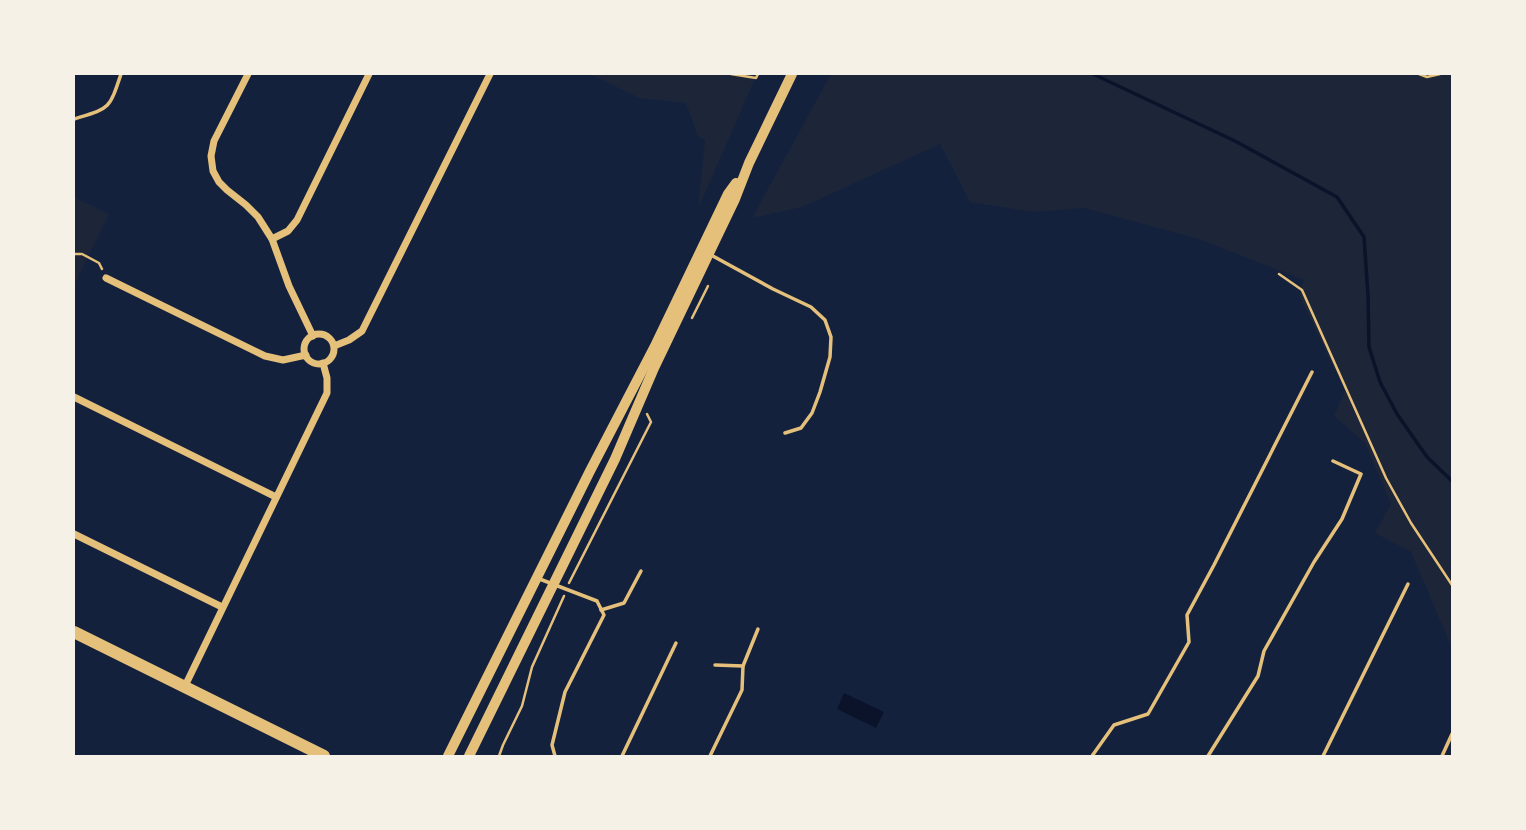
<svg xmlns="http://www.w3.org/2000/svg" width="1526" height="830" viewBox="0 0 1526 830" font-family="'Sofia Sans Condensed',sans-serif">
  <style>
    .green { fill: #1d2539 }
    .water { fill: #0b132b }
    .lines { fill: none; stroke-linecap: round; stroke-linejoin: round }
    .stream { stroke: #0b132b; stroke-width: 3.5 }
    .path { stroke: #e5c07b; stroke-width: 2.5 }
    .service { stroke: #e5c07b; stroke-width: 3.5 }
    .minor { stroke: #e5c07b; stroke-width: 7 }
    .secondary { stroke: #e5c07b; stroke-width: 10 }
    .primary { stroke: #e5c07b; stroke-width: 12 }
  </style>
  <rect width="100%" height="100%" fill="#14213d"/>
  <!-- green -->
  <g class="green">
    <polygon points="590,74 757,74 698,209 705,140 698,136 686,103 639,98"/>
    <polygon points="831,74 1452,74 1452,648 1411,552 1375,533 1391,504 1365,443 1334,416 1345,391 1299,295 1304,280 1199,239 1084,208 1034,212 970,202 940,144 802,207 752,218"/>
    <polygon points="74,197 109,214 74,285"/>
  </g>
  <!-- water -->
  <polygon class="water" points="844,693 884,712 876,728 837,709"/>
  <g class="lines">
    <!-- stream -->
    <polyline class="stream" points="1093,74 1235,141 1337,197 1364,237 1368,295 1369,347 1380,382 1397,414 1427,457 1452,481"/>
    <!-- path -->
    <g class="path">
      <polyline points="731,74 756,78 758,74"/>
      <polyline points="1419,74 1427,77 1440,74"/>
      <polyline points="74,254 82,254 99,263 102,269"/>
      <polyline points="1279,274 1302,290 1386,478 1411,523 1452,585"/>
      <polyline points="692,318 708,286"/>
      <polyline points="569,583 651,422 647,414"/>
      <polyline points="499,756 503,745 522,706 532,667 564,596"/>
    </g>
    <!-- service -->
    <g class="service">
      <path d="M 74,119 C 110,108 109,110 121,74"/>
      <polyline points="711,255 773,289 811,307 825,320 831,337 830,357 820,392 812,413 801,428 785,433"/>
      <polyline points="537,578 597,601 604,615 565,692 552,745 555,756"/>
      <polyline points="601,610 624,603 641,571"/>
      <polyline points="715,665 743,666"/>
      <polyline points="622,756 676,643"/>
      <polyline points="710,756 742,690 743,666 758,629"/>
      <polyline points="1092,756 1114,725 1148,714 1189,642 1187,615 1214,565 1312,372"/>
      <polyline points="1208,756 1258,676 1264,651 1314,562 1342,519 1361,474 1333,461"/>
      <polyline points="1323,756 1408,584"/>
      <polyline points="1442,756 1452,734"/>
    </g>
    <!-- minor -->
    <g class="minor">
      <polyline points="248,74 214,141 211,156 213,171 219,182 227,190 246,205 258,217 272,239 289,286 313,336"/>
      <polyline points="272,239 288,231 297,220 369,74"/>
      <polyline points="106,278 265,356 283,360 306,355"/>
      <circle cx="319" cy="349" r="15"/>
      <polyline points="334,346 349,340 362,331 490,74"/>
      <polyline points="74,397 276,497"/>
      <polyline points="74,534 222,607"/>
      <polyline points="185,686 327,393 327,378 323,363"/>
    </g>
    <!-- secondary -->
    <g class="secondary">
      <polyline points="448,756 590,471 656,344 728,194 736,183"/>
      <polyline points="469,756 615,459 654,368 735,199 749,163 792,74"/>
    </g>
    <!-- primary -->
    <polyline class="primary" points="74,632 324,756"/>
  </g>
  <!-- border -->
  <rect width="1526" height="830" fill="none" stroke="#f6f1e7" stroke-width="150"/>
</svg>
